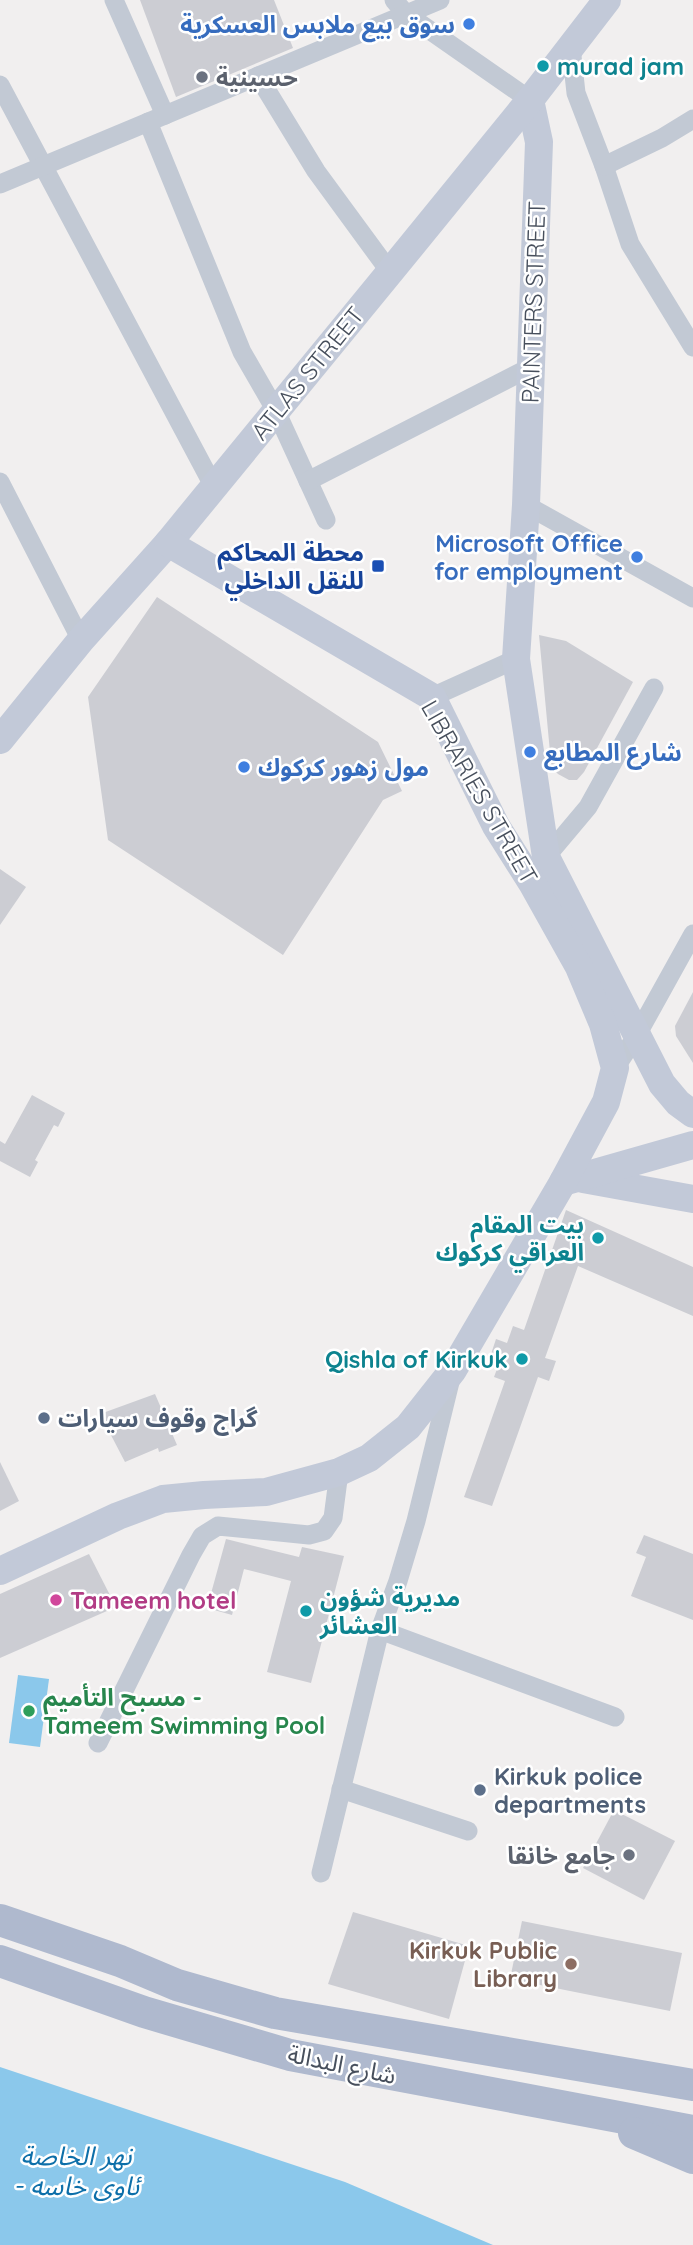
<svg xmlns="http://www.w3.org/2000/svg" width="693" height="2245" viewBox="0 0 693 2245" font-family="Quicksand,'Noto Sans Arabic',sans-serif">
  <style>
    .water { fill: #8bc8eb }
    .building { fill: #cccdd3 }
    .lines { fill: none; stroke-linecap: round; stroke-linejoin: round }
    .street { stroke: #c2c9d4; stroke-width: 19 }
    .secondary { stroke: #c2c9d8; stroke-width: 28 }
    .primary { stroke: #afb9ce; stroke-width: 32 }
    .shop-dot { fill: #3f7fe0; stroke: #fff; stroke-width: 2.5 }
    .culture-dot { fill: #0f9aa8; stroke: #fff; stroke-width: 2.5 }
    .worship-dot { fill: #6b7280; stroke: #fff; stroke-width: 2.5 }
    .transit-dot { fill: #1a4fb4; stroke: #fff; stroke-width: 2.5 }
    .service-dot { fill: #5c6f8a; stroke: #fff; stroke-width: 2.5 }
    .hotel-dot { fill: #d1479c; stroke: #fff; stroke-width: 2.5 }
    .leisure-dot { fill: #2e9e5b; stroke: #fff; stroke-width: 2.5 }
    .education-dot { fill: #8d6e63; stroke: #fff; stroke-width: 2.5 }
    .labels { text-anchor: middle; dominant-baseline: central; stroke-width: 5; stroke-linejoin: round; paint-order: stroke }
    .shop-label { font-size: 24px; font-weight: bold; fill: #366cbe; stroke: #fff; text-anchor: end }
    .culture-label { font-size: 24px; font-weight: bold; fill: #0d838f; stroke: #fff; text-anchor: start }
    .worship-label { font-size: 24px; font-weight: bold; fill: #5b616d; stroke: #fff; text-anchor: start }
    .street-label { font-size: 24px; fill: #474f5c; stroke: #fff }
    .transit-label { font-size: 24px; font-weight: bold; fill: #164399; stroke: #fff; text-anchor: end }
    .service-label { font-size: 24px; font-weight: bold; fill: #4e5e75; stroke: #fff; text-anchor: start }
    .hotel-label { font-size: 24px; font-weight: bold; fill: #b23c85; stroke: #fff; text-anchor: start }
    .leisure-label { font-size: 24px; font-weight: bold; fill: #27864d; stroke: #fff; text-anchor: start }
    .education-label { font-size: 24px; font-weight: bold; fill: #785e54; stroke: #fff; text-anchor: end }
    .water-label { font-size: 26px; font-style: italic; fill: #0d6fa9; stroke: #fff }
  </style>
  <rect width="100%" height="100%" fill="#f1efef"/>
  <!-- water -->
  <g class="water">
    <polygon points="18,1675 49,1679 40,1747 9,1743"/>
    <polygon points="0,2067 345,2182 493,2245 0,2245"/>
  </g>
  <!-- building -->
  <g class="building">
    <polygon points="140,0 274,0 293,48 176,97"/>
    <polygon points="157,597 378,742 402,791 383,800 283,955 108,840 88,697"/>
    <polygon points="539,635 566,641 633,682 584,772 577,780 569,780 558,774 552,768 551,763"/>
    <polygon points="0,869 26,887 0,925"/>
    <polygon points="693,992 693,1063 676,1036 675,1026"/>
    <polygon points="32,1095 65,1113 58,1127 54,1125 35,1160 38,1162 30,1177 0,1161 0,1141 5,1144"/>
    <polygon points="566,1210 693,1267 693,1316 578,1266 545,1358 556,1361 549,1381 538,1377 492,1506 464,1497 505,1381 494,1377 500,1361 490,1357 496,1339 507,1343 513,1326 524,1330"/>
    <polygon points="155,1394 177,1445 159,1452 158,1448 125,1462 100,1414"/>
    <polygon points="0,1462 19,1501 0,1511"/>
    <polygon points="644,1535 693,1554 693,1620 631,1596 646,1557 636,1553"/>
    <polygon points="226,1539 299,1557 302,1547 344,1556 311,1683 267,1672 291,1581 244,1569 232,1615 207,1608"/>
    <polygon points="89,1554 116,1607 0,1658 0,1594"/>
    <polygon points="614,1810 675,1841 644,1900 583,1868"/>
    <polygon points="353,1912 469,1946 449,2019 328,1984"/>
    <polygon points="522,1921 682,1953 670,2011 510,1979"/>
  </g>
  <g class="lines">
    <!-- street -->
    <g class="street">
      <polyline points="114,0 165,115"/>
      <polyline points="394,0 405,13 530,100"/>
      <polyline points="571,47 576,93 604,166 630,244 693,347"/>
      <polyline points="258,76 316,171 390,272"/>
      <polyline points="0,85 214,487"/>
      <polyline points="148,122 242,352 276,411 326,520"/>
      <polyline points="604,166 662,138 693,119"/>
      <polyline points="0,184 440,0"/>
      <polyline points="308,481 531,367"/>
      <polyline points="0,482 81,640"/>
      <polyline points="526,505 693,598"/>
      <polyline points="432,697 516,659"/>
      <polyline points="546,857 588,807 654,688"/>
      <polyline points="615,1068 637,1035 693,934"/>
      <polyline points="380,1630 615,1717"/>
      <polyline points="98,1743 191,1555 202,1536 218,1526 309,1535 324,1531 333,1518 339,1472"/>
      <polyline points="341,1789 468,1831"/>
      <polyline points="321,1873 380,1630 398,1581 416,1521 451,1378"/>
    </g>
    <!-- secondary -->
    <g class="secondary">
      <polyline points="530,100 539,142 526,505 516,659 546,857 662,1084 678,1103 693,1114"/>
      <polyline points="0,740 81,640 168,543 390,272 530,100 607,0"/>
      <polyline points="583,1179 693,1199"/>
      <polyline points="563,1182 693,1145"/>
      <polyline points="0,1571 118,1516 163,1499 204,1495 266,1492 339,1472 369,1458 408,1427 453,1370 563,1182 606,1102 615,1068 603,1024 579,967 532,883 496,826 432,697 168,543"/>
    </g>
    <!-- primary -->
    <g class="primary">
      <polyline points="0,1920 120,1961 177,1985 275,2013 693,2085"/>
      <polyline points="0,1961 144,2012 290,2055 693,2131"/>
      <polyline points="634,2133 693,2158"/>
    </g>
  </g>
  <!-- markers -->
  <g class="shop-dot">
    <circle cx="469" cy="24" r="7"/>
    <circle cx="637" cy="557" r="7"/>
    <circle cx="530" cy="752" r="7"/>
    <circle cx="244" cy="767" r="7"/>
  </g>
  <g class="culture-dot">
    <circle cx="543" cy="66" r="7"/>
    <circle cx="598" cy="1238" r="7"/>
    <circle cx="522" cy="1359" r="7"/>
    <circle cx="306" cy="1611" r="7"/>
  </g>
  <g class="worship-dot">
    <circle cx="202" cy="77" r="7"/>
    <circle cx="629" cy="1855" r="7"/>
  </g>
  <rect class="transit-dot" x="371" y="559" width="14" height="14" rx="3.5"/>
  <g class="service-dot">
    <circle cx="44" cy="1418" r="7"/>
    <circle cx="480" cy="1790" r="7"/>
  </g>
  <circle class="hotel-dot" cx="56" cy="1600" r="7"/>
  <circle class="leisure-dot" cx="29" cy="1711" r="7"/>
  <circle class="education-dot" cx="571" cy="1964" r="7"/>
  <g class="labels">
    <!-- shop labels -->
    <g class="shop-label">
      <text x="455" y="24">سوق بيع ملابس العسكرية</text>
      <text x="623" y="543">Microsoft Office<tspan x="623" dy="28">for employment</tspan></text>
      <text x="544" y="752" text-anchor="start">شارع المطابع</text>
      <text x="258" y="767" text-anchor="start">مول زهور كركوك</text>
    </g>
    <!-- culture labels -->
    <g class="culture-label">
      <text x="557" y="66">murad jam</text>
      <text x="584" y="1224" text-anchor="end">بيت المقام<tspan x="584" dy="28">العراقي كركوك</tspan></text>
      <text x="508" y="1359" text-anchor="end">Qishla of Kirkuk</text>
      <text x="320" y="1597">مديرية شؤون<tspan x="320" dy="28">العشائر</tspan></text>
    </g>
    <!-- worship labels -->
    <g class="worship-label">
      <text x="216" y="77">حسينية</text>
      <text x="615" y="1855" text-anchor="end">جامع خانقا</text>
    </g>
    <!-- street labels -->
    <g class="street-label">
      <text transform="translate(533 302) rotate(-88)">PAINTERS STREET</text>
      <text transform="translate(307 373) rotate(-51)">ATLAS STREET</text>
      <text transform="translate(480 792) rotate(60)">LIBRARIES STREET</text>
      <text transform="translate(342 2064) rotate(12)">شارع البدالة</text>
    </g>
    <!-- transit labels -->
    <g class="transit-label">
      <text x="364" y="552">محطة المحاكم<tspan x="364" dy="28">للنقل الداخلي</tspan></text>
    </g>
    <!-- service labels -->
    <g class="service-label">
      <text x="58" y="1418">گراج وقوف سيارات</text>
      <text x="494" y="1776">Kirkuk police<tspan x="494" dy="28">departments</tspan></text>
    </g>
    <!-- hotel labels -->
    <g class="hotel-label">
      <text x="70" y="1600">Tameem hotel</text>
    </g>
    <!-- leisure labels -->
    <g class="leisure-label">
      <text x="43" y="1697">مسبح التأميم -<tspan x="43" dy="28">Tameem Swimming Pool</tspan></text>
    </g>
    <!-- education labels -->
    <g class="education-label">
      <text x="557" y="1950">Kirkuk Public<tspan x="557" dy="28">Library</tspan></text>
    </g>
    <!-- water labels -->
    <g class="water-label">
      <text x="76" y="2155">نهر الخاصة<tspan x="76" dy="30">- ئاوی خاسە</tspan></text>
    </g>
  </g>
</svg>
